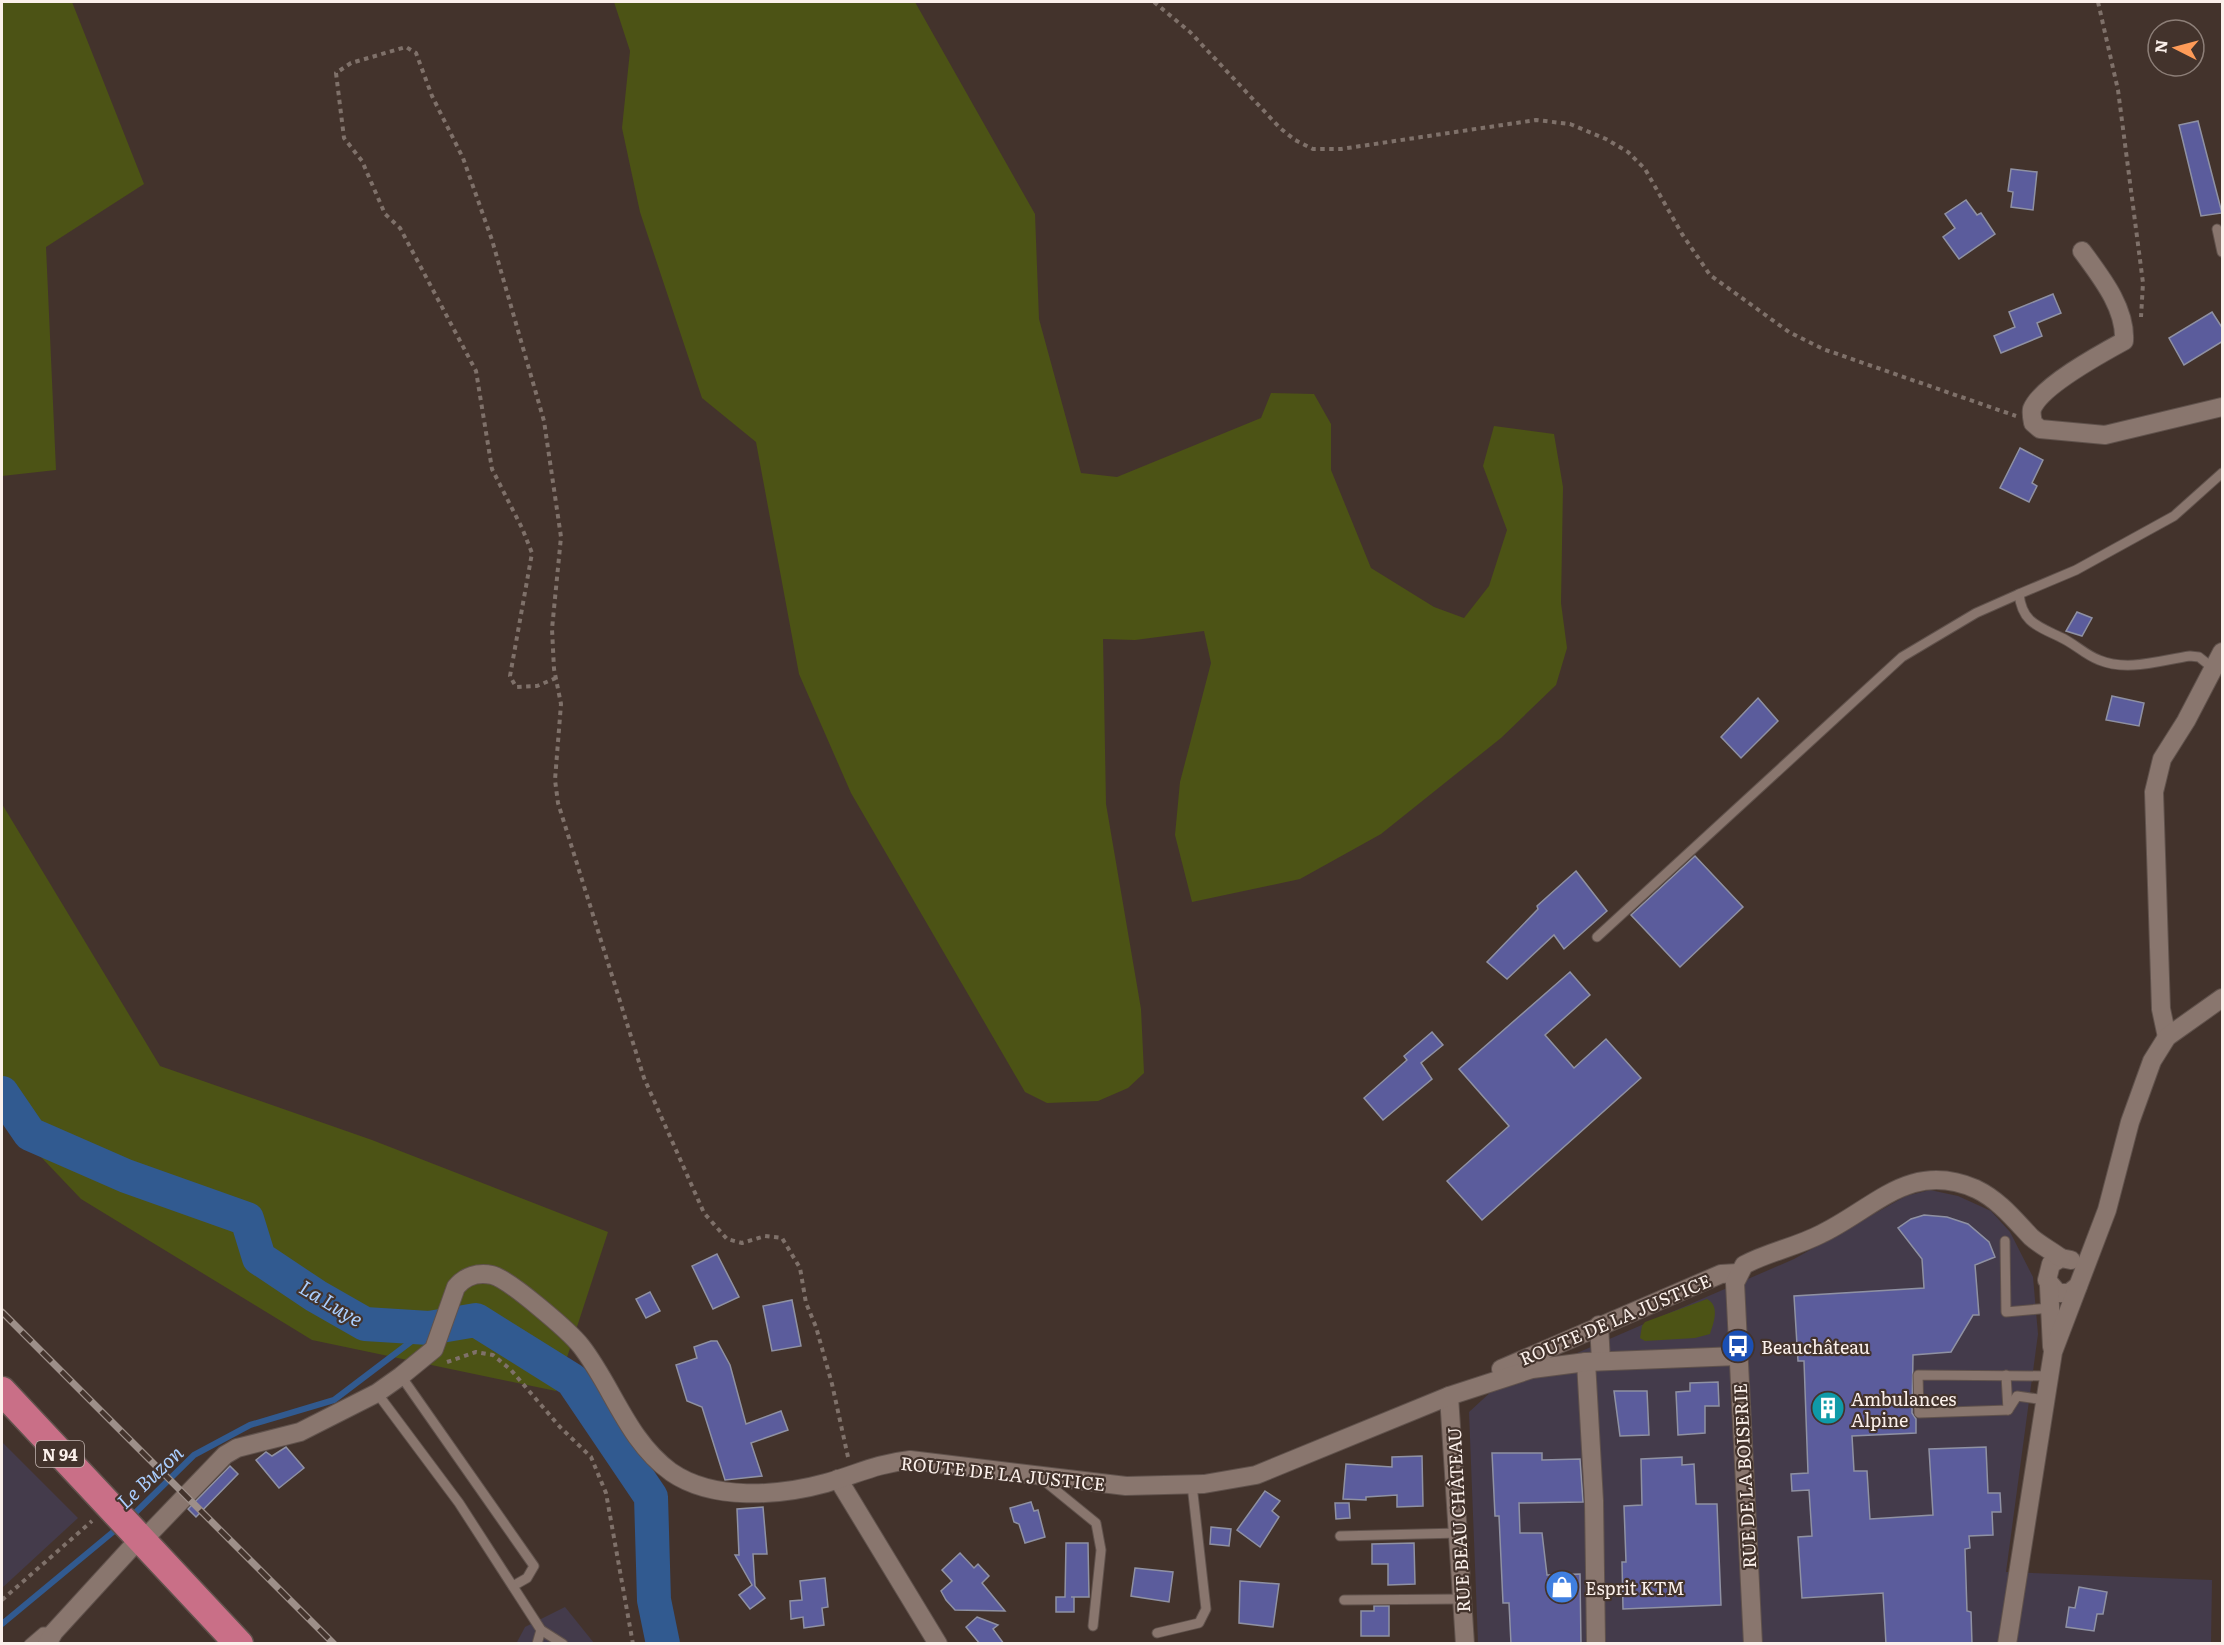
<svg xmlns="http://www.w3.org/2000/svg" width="2224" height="1645" viewBox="0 0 2224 1645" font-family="Literata,serif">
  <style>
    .commercial { fill: #443b4b }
    .green { fill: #4c5315 }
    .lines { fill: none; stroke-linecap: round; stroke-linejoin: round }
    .stream { stroke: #315a90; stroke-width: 6 }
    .river { stroke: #315a90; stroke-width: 34 }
    .building { fill: #5b5c9c; stroke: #8f91a3; stroke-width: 1.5 }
    .lane-casing { stroke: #60524c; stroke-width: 11 }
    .street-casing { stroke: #60524c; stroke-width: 20 }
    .primary-casing { stroke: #60524c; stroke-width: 31 }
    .path { stroke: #7f716a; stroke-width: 4; stroke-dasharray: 4.5 4.5; stroke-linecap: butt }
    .lane { stroke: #89766e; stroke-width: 9 }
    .street { stroke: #89766e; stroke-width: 18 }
    .primary { stroke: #c96f87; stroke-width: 28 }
    .rail-casing { stroke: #9d8f89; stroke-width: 7 }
    .rail { stroke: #43332c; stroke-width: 4.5; stroke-dasharray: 14; stroke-linecap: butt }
    .labels { text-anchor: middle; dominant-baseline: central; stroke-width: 4.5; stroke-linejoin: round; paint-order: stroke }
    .shield { fill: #43332c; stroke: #c4b7b2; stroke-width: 1.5 }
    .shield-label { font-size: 16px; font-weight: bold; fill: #fbf0eb }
    .street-label { font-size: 18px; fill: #fbf0eb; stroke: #43332c }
    .poi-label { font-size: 18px; fill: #fbf0eb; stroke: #43332c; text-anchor: start }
    .water-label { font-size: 20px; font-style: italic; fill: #aacefe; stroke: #43332c }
  </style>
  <rect width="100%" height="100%" fill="#43332c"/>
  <!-- commercial -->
  <g class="commercial">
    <polygon points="1930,1190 1958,1196 1991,1211 2010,1232 2033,1277 2038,1334 2006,1572 2212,1580 2211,1643 1478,1643 1469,1412 1494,1389 1794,1259 1906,1196"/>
    <polygon points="2,1442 78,1518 2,1588"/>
    <polygon points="565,1607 594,1643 516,1644 525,1627"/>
  </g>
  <!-- green -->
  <g class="green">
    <polygon points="2,2 72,2 144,184 46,247 56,470 2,476"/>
    <polygon points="614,2 915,2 1035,214 1039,319 1081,473 1117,477 1261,418 1271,393 1314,394 1331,424 1331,470 1371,568 1434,607 1464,618 1489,586 1507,530 1483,466 1494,426 1554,434 1563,487 1561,603 1567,648 1556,685 1501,738 1381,834 1300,879 1192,902 1175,835 1180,782 1211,663 1204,631 1135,640 1103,639 1106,804 1141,1009 1144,1073 1128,1088 1098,1101 1047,1103 1025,1092 851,793 799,674 756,442 702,398 640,212 622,128 630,51"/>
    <polygon points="2,804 160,1066 372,1140 608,1232 556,1391 312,1340 81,1199 2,1116"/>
    <path d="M 1707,1299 C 1720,1306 1714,1322 1710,1334 L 1695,1338 L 1645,1341 L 1640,1338 L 1642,1326 L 1645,1322 Z"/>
  </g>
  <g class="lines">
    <!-- stream -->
    <g class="stream">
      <polyline points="131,1517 194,1455 250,1425 334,1400 429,1328"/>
      <polyline points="2,1624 119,1527"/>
    </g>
    <!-- river -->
    <polyline class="river" points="2,1093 30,1134 126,1176 247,1219 259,1258 316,1296 365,1324 429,1328 476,1320 572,1380 651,1497 654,1600 663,1644"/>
  </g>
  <!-- building -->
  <g class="building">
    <polygon points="2198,121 2222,213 2201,216 2179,125"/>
    <polygon points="2011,169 2037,172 2033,210 2011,207 2013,192 2008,191"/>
    <polygon points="1966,200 1977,215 1981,213 1995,234 1959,259 1943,237 1955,228 1945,214"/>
    <polygon points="2053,294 2061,313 2037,323 2042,336 2001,353 1994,336 2015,327 2009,312"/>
    <polygon points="2212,312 2223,329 2223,341 2184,365 2169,338"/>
    <polygon points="2020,448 2043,460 2032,483 2037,486 2029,502 2000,488"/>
    <polygon points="2077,612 2092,618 2082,636 2066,631"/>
    <polygon points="2112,696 2144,703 2139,726 2106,720"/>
    <polygon points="1758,698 1778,721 1741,758 1721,737"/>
    <polygon points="1695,856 1743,907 1680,967 1631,915"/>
    <polygon points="1576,871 1607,911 1564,949 1554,935 1507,979 1487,962 1538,909 1537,906"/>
    <polygon points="1570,972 1590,995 1545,1035 1574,1068 1606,1039 1641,1078 1482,1220 1447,1181 1509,1126 1459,1069"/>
    <polygon points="1432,1032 1443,1045 1421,1063 1432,1079 1383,1120 1364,1098 1407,1060 1404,1056"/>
    <polygon points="1924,1215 1947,1217 1968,1224 1989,1242 1995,1257 1975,1265 1979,1315 1973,1315 1951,1352 1913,1355 1912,1413 1916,1419 1916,1433 1852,1436 1854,1471 1867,1471 1870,1519 1933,1515 1929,1449 1986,1447 1988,1493 2000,1493 2001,1512 1992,1512 1993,1535 1969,1536 1970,1548 1965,1549 1967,1611 1971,1612 1972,1644 1886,1644 1883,1593 1802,1598 1798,1537 1812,1536 1809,1490 1792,1491 1791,1474 1808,1473 1804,1361 1798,1361 1794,1296 1924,1288 1922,1259 1898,1228 1911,1219"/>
    <polygon points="717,1254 739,1297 713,1309 692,1266"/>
    <polygon points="650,1292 660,1311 646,1318 636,1299"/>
    <polygon points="792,1300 801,1346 772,1351 763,1306"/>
    <polygon points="711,1341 717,1341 730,1365 746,1424 781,1411 788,1430 751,1443 762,1476 725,1480 702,1407 687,1401 676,1365 697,1358 694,1347"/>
    <polygon points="1718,1382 1719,1406 1705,1406 1705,1433 1678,1435 1676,1392 1690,1391 1690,1383"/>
    <polygon points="1614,1391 1647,1391 1649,1435 1620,1436"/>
    <polygon points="286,1447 304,1468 279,1488 256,1460 266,1452 272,1456"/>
    <polygon points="1492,1453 1542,1453 1542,1460 1580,1459 1583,1502 1519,1503 1520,1533 1542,1533 1547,1575 1580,1574 1581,1644 1511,1644 1509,1603 1503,1603 1499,1516 1495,1516"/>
    <polygon points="1422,1456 1423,1506 1397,1507 1397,1495 1366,1497 1366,1500 1343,1499 1346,1464 1392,1467 1392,1457"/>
    <polygon points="1682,1457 1682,1465 1694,1464 1696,1504 1717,1504 1721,1605 1623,1609 1622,1562 1626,1562 1624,1506 1642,1505 1641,1459"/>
    <polygon points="230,1466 238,1474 196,1517 188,1509"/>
    <polygon points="1265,1491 1280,1501 1272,1511 1279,1517 1260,1547 1237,1530"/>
    <polygon points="1031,1502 1034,1511 1038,1510 1045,1537 1025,1543 1019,1524 1014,1522 1010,1508"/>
    <polygon points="1335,1503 1349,1503 1350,1518 1336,1519"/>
    <polygon points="763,1507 767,1554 753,1554 755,1586 765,1598 750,1609 739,1595 752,1585 735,1555 739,1555 737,1509"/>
    <polygon points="1211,1527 1231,1529 1229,1546 1210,1544"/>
    <polygon points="1066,1543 1088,1543 1089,1597 1071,1597 1074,1597 1074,1612 1056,1612 1056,1597 1065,1597"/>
    <polygon points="1414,1543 1415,1584 1388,1585 1388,1564 1372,1564 1372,1544"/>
    <polygon points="960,1553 974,1568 978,1564 989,1576 982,1583 1005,1611 955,1610 946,1600 941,1591 952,1581 942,1570"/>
    <polygon points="1135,1568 1173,1572 1169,1602 1131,1596"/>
    <polygon points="825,1578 828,1607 822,1608 824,1625 804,1628 803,1617 791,1619 790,1601 802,1600 800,1581"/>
    <polygon points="1240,1581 1279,1584 1273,1627 1239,1623"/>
    <polygon points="2079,1587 2107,1592 2103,1614 2097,1614 2094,1631 2066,1627 2069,1607 2075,1608"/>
    <polygon points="1374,1606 1389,1606 1389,1636 1361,1636 1361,1611 1374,1611"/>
    <polygon points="977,1617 998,1625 993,1629 1004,1644 980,1644 966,1627"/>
  </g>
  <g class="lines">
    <defs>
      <g id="lane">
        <polyline points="2217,229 2222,252"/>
        <path d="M 2214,669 L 2199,657 L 2190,656 C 2161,660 2128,672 2099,660 C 2085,655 2074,643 2060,637 C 2037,626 2022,622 2019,594 L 2076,570 L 2174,516 L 2222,473"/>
        <polyline points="1597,937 1902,657 1976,613 2019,594"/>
        <polyline points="2005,1241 2006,1312 2050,1308"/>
        <polyline points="2006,1375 2008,1410"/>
        <polyline points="401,1376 534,1566 527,1578 513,1586"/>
        <polyline points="377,1393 459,1503 541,1630 563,1644"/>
        <polyline points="2045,1400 2017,1396 2008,1410 1919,1413 1918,1375 2049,1376"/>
        <polyline points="1042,1479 1096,1523 1101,1550 1093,1626"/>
        <polyline points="1340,1536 1459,1533"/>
        <polyline points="1344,1600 1463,1599"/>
        <polyline points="1157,1633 1199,1623 1206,1609 1192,1485"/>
        <polyline points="29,1644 43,1632 54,1632"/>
        <polyline points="537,1644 541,1630"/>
      </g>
      <g id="street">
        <path d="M 2082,251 C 2101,277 2126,308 2124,341 C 2102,353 2041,386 2032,409 C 2031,413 2032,418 2033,423 L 2040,429 L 2105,435 L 2222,407"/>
        <polyline points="2167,1037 2161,1009 2154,792 2162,759 2186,721 2222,652"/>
        <polyline points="2071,1260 2061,1258 2051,1264 2047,1280 2058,1293 2069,1293 2078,1286"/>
        <polyline points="2049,1286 2052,1347"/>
        <polyline points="1599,1325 1601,1361"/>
        <polyline points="1586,1362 1594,1501 1596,1644"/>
        <polyline points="1501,1369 1721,1274 1738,1273"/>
        <polyline points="1449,1396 1465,1644"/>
        <polyline points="838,1479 938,1644"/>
        <path d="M 47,1644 L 54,1632 L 130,1549 L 149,1534 L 225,1455 L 237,1448 L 300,1432 L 377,1393 L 401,1376 L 434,1349 L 456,1287 C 465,1276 478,1272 492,1275 C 509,1279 570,1332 581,1346 C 613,1387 627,1440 671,1472 C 713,1501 779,1496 826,1483 C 858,1474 875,1464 910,1460 L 1126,1486 L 1204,1484 L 1256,1475 L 1449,1396 L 1532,1369 L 1586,1362 L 1738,1356"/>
        <path d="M 1753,1644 L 1735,1283 L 1744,1265 C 1768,1252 1796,1247 1821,1234 C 1875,1208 1910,1160 1976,1189 C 1999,1200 2014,1219 2031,1237 C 2040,1245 2052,1251 2061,1258"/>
        <polyline points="2007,1644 2053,1352 2107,1210 2130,1122 2152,1061 2167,1037 2222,998"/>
      </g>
      <polyline id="primary" points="2,1391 239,1644"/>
    </defs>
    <!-- lane casing -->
    <use href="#lane" class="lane-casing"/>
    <!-- street casing -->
    <use href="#street" class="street-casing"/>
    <!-- primary casing -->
    <use href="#primary" class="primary-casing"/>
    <!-- path -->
    <g class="path">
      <polyline points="1154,2 1190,32 1280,128 1295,140 1313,149 1341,149 1536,120 1570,124 1606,139 1628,152 1645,169 1682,234 1710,275 1789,332 1823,349 2016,416"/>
      <polyline points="2098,2 2118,90 2143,283 2141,317"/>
      <polyline points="556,678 537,686 516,687 510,676 532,553 522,528 492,469 476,371 400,228 385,214 362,161 344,138 336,73 351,63 406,47 416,53 432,96 463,158 492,240 544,421 561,537 552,629 554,669 561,704 555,780 558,803 644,1078 704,1213 727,1239 742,1243 765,1236 782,1238 800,1268 806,1303 816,1327 832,1384 848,1457"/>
      <polyline points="447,1362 476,1352 493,1355 511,1370 560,1427 591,1457 606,1493 633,1644"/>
      <polyline points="2,1600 92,1521"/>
    </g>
    <!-- lane -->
    <use href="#lane" class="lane"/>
    <!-- street -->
    <use href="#street" class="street"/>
    <!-- primary -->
    <use href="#primary" class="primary"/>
    <defs>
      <polyline id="rail" points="2,1312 334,1644"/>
    </defs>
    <!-- rail casing -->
    <use href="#rail" class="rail-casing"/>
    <!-- rail -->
    <use href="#rail" class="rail"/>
  </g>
  <!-- icons -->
  <defs>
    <symbol id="bus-disc" viewBox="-11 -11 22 22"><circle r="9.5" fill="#1a4fb4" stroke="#43332c"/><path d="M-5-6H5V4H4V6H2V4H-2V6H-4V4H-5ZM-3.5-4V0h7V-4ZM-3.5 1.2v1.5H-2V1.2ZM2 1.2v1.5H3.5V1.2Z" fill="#fff"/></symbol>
    <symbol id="building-disc" viewBox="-11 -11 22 22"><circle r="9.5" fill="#0f9aa8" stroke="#43332c"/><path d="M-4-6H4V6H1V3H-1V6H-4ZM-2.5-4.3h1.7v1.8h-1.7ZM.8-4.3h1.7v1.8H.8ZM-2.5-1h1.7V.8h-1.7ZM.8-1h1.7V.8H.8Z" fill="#fff"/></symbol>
    <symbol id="shop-disc" viewBox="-11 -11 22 22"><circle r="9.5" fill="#3f7fe0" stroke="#43332c"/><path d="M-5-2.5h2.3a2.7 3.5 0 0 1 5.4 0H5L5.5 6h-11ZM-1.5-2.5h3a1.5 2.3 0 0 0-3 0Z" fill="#fff"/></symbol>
  </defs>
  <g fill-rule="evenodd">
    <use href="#bus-disc" x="1719" y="1327" width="38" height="38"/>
    <use href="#building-disc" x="1809" y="1389" width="38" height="38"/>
    <use href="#shop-disc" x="1543" y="1568" width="38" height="38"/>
  </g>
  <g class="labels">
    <!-- shield labels -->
    <rect class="shield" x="36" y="1441" width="48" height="26" rx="4.5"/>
    <g class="shield-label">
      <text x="60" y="1454">N 94</text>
    </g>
    <!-- street labels -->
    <g class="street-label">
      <text transform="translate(1615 1319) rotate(-23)">ROUTE DE LA JUSTICE</text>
      <text transform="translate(1003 1473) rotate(6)">ROUTE DE LA JUSTICE</text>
      <text transform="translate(1744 1476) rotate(-93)">RUE DE LA BOISERIE</text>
      <text transform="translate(1458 1520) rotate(-93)">RUE BEAU CHÂTEAU</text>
    </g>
    <!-- poi labels -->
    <g class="poi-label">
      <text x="1761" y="1346">Beauchâteau</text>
      <text x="1851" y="1398">Ambulances<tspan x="1851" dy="21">Alpine</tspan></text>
      <text x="1585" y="1587">Esprit KTM</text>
    </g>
    <!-- water labels -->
    <g class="water-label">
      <text transform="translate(332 1302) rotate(31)">La Luye</text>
      <text transform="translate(149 1476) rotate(-43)">Le Buzon</text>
    </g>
  </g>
  <!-- border -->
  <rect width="2224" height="1645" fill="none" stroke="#fbf0eb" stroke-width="6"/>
  <!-- north arrow -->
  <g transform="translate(2176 48) rotate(276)"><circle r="28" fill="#43332c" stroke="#8d7f78" stroke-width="1.5"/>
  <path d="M0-4.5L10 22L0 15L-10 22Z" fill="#fe9b58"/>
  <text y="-9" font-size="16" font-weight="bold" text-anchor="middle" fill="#fbf0eb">N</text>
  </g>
</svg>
